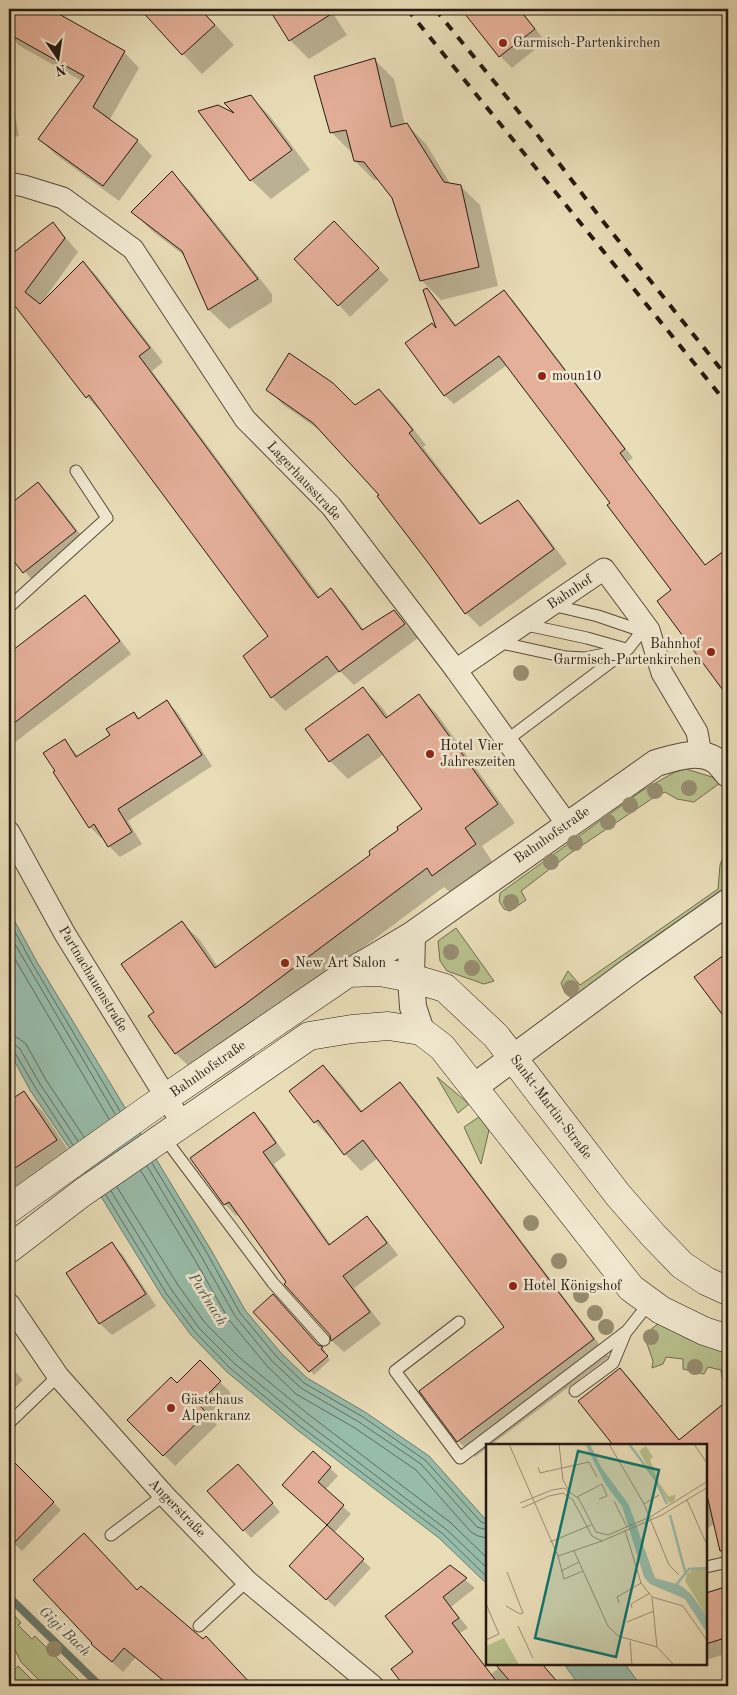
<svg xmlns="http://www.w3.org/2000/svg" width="737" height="1695" viewBox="0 0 737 1695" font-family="'Old Standard TT',serif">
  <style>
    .green { fill: #b8c08d; stroke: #706d4f }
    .water { fill: #98bcaa; stroke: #6b7b6d }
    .shadow { fill: #0003 }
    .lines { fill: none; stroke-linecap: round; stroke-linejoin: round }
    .shore { stroke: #606b5e; stroke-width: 1 }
    .stream { stroke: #6b7b6d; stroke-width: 8 }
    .building { fill: #e5b09a; stroke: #271a11 }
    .service-casing { stroke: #584b3b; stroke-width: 13 }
    .minor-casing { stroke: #584b3b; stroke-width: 23 }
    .tertiary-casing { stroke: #584b3b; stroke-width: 28 }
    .secondary-casing { stroke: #271a11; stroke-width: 29 }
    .service { stroke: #f1e9d1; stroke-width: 11 }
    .minor { stroke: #f1e9d1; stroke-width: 21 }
    .tertiary { stroke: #f1e9d1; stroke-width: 26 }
    .secondary { stroke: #f1e9d1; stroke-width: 28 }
    .rail { stroke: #271a11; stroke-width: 4; stroke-dasharray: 9 9; stroke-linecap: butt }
    .tree { fill: #968d70 }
    .poi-dot { fill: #8f2418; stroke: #f1e9d1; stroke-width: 2 }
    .labels { text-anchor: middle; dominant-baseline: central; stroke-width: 5; stroke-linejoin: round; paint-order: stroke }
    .poi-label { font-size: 14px; fill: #271a11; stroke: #f1e9d1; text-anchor: start }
    .street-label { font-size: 14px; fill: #271a11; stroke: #f1e9d1 }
    .water-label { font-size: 15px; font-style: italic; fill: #4f5347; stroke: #f1e9d1 }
    .inset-river { fill: none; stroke: #98bcaa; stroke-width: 2.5 }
    .inset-road { fill: none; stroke: #9b8f75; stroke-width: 1 }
    .view { fill: #0f766e; fill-opacity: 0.15; stroke: #0f766e; stroke-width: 2.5 }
    .inset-edge { fill: none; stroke: #271a11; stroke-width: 2.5 }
  </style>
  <rect width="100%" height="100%" fill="#e9ddb8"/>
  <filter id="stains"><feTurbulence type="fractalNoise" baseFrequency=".004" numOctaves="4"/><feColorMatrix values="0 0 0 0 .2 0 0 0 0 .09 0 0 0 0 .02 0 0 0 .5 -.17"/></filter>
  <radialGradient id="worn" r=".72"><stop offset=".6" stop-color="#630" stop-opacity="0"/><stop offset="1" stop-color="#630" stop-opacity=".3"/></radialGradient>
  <!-- green -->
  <g class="green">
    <polygon points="686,769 712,777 720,783 694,802 677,799 665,792 656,796 572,852 521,891 526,900 510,911 504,909 499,901 500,893 643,790 675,772"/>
    <polygon points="728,844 728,897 574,1000 565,993 561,983 568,971 580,985 718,889 720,865"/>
    <polygon points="456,928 494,981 484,984 447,971 440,961 438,941"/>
    <polygon points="437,1077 469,1104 458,1113"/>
    <polygon points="479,1117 489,1130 481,1164 464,1127"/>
    <polygon points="659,1323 688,1339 728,1353 728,1378 722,1378 721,1370 708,1367 704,1374 683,1369 683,1359 666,1357 663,1364 652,1368 653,1361 644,1335"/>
    <polygon points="9,1609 21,1623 18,1625 32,1639 35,1636 85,1686 45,1686 21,1662 9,1638"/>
    <polygon points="18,1666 38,1686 39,1686 17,1686 9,1678 9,1675"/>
  </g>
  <!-- water -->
  <g class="water">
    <polygon points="9,911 37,962 211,1250 245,1310 281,1353 307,1378 365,1412 429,1456 487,1521 487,1584 439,1538 296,1429 227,1372 191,1335 162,1296 89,1177 30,1090 9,1051"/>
    <polygon points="564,1664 625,1664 641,1686 580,1686"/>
  </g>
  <!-- shadow -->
  <g class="shadow">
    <polygon points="17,9 47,9 124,52 139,68 109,121 137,140 152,156 119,201 55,154 40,139 82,81 20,46 9,35 9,23"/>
    <polygon points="141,9 201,9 234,45 202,74"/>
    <polygon points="270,9 330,9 347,35 309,59 290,40"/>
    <polygon points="463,9 520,9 545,41 512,68 500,56"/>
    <polygon points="374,59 394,79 405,125 406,124 426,144 451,185 460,186 480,205 498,286 441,300 421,280 393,197 380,180 374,180 355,161 352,152 351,152 331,132"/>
    <polygon points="9,84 19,136 9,138"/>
    <polygon points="250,96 270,116 310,170 271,199 251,180 238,117"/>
    <polygon points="172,173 191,192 272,294 272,302 229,329 209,310 186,257 152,231 133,212"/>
    <polygon points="53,223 78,252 43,301 44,302 83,262 97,276 163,362 152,371 321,598 331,590 345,604 364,630 394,611 418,638 354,685 340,671 285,711 272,697 270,637 102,410 100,411 87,397 9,296 9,248 13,254"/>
    <polygon points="346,234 389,280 350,317 339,305"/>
    <polygon points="427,290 436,299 457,326 504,291 513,300 633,458 627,462 706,566 728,550 728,695 659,601 673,590 612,503 507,365 454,404 445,396 406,344 439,332"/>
    <polygon points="268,389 355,406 379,390 394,404 426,445 423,447 482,525 518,502 532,516 567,564 480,627 466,613 381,495 325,434 282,404"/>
    <polygon points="38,484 50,495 87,543 35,583 9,553 9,507"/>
    <polygon points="85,597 96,608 131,654 14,743 9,738 9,655"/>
    <polygon points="363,688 381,706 389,717 419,696 437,714 515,823 482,846 493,863 451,893 444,887 262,1023 194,1071 176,1054 149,1017 156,1012 182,923 200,940 218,967 371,855 424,809 384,754 348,779 330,761"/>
    <polygon points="167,702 178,713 212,766 128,821 142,844 120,857 109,846 103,836 101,838 90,827 64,740 79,757 112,735 134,713 140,719"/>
    <polygon points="728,953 728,1020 696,977"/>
    <polygon points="728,1032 728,1045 722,1037"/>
    <polygon points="323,1066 340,1083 363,1112 400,1084 416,1101 609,1357 491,1445 487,1445 487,1448 475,1457 458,1441 506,1327 378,1158 361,1171 345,1154 332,1138 331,1139 315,1122"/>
    <polygon points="24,1093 43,1112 75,1160 9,1203 9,1103"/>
    <polygon points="254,1114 265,1125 286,1155 274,1164 331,1245 366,1218 378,1229 398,1255 354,1288 381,1324 344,1352 332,1341 331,1334 287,1282 239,1214 236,1216 225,1204"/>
    <polygon points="112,1244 123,1255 156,1306 112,1335 100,1324 67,1273"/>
    <polygon points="255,1312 323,1348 326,1352 324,1353 330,1360 314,1375"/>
    <polygon points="200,1362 231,1393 208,1416 217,1425 175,1466 129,1420 177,1385"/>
    <polygon points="9,1365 23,1380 9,1393"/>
    <polygon points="620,1369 633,1382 680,1441 723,1406 728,1411 728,1561 723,1555 715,1523 706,1530 706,1445 614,1445"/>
    <polygon points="17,1468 61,1510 22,1551 9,1539 9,1476"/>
    <polygon points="330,1468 338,1476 325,1490 351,1514 334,1533 371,1568 335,1607 291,1566 328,1525 291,1493"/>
    <polygon points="246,1473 280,1512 251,1538 244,1530"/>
    <polygon points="450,1567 475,1588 451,1607 468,1628 460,1633 491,1674 504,1664 542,1664 561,1686 406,1686 393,1669 415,1652"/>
    <polygon points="728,1588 728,1653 706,1660 706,1595"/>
    <polygon points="138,1591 203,1640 216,1648 252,1686 157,1686 155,1685 161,1679 136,1657 123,1672 92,1644"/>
  </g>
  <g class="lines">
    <!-- shore -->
    <g class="shore">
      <polyline points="9,921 33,965 120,1111"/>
      <polyline points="9,934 115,1114"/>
      <polyline points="9,949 109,1119"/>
      <polyline points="9,1036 18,1038 26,1044 46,1080 84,1137"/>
      <polyline points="9,1044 15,1045 20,1049 40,1084 78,1141"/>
      <polyline points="9,1050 15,1053 35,1087 73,1145"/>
      <polyline points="152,1163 207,1253 240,1313 277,1357 304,1383 363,1417 425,1460 481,1522 487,1524"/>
      <polyline points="147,1166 201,1256 235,1316 272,1361 301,1388 359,1422 421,1464 477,1527 487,1530"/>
      <polyline points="141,1171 195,1260 229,1320 267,1366 296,1394 355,1428 416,1470 471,1532 478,1536 487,1538"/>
      <polyline points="117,1187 178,1285 205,1323 240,1358 308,1414 451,1523 487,1558"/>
      <polyline points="111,1191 171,1289 199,1328 235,1364 303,1420 447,1530 487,1568"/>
      <polyline points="106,1195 166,1293 195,1332 230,1368 299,1425 443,1534 487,1577"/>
    </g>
    <!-- stream -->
    <polyline class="stream" points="9,1597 100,1686"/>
  </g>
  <!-- building -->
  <g class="building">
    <polygon points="15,9 50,9 125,51 93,107 138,140 103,186 38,139 84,76 9,34 9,20"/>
    <polygon points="140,9 200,9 215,25 182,55"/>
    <polygon points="269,9 339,9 289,41"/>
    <polygon points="461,9 519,9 535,29 499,57"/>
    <polygon points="375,58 391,127 407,123 444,182 461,185 479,267 420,281 392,198 364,162 354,161 346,130 330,133 314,76"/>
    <polygon points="251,95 292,150 250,181 198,111 218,105 234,113 224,103"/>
    <polygon points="172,171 258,279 208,310 182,251 131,212"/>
    <polygon points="334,221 379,268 338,306 294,259"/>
    <polygon points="53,222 65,238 25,292 40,304 83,261 150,348 139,356 318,598 331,588 362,630 394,610 405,624 339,672 327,656 271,698 243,656 268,636 89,395 86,398 15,306 9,314 9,256"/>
    <polygon points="427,288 455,326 504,290 625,449 620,453 705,565 728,548 728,697 657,601 671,590 607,505 610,503 499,356 444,396 405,343 432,323 436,328 423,290"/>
    <polygon points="289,353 333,383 355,405 379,389 413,430 409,433 480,524 518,500 554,549 465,614 429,564 377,496 379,495 313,423 266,390"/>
    <polygon points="38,482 76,531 23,573 9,555 9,505"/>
    <polygon points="85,595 120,641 9,727 9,653"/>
    <polygon points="363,687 386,718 419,694 498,804 465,828 476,844 432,876 427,868 244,1005 175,1054 148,1016 154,1012 121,964 182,921 215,968 370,855 369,851 398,830 397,827 422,809 368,734 329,762 305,729"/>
    <polygon points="167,700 202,755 118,809 132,832 108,847 94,824 89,828 53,772 55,771 43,753 65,739 76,757 110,735 106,729 134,712 138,719"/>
    <polygon points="728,952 728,1022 694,977"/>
    <polygon points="323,1065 361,1112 400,1082 594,1339 457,1442 419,1391 504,1327 363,1140 344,1155 318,1120 314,1123 289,1091"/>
    <polygon points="24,1091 57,1140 9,1172 9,1101"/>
    <polygon points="254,1112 276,1143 263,1152 329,1245 367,1216 387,1243 343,1276 370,1312 331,1341 330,1335 284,1284 286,1282 229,1202 224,1205 190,1158"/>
    <polygon points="112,1242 146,1294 99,1324 66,1273"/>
    <polygon points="273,1294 318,1345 323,1347 321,1349 328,1356 309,1372 253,1312"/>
    <polygon points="200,1360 221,1381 198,1404 207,1413 163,1456 127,1420 171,1377 177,1383"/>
    <polygon points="620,1368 679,1440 728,1400 728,1550 720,1551 706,1491 706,1445 613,1445 578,1401"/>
    <polygon points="313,1451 331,1467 318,1482 344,1505 327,1525 282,1485"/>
    <polygon points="9,1457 54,1502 9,1548"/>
    <polygon points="238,1464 273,1503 243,1531 207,1491"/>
    <polygon points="327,1525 364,1559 326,1600 289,1566"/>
    <polygon points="84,1533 137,1590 141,1586 203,1639 206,1636 253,1686 170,1686 124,1648 112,1662 91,1644 92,1643 33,1580"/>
    <polygon points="450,1565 467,1578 443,1597 459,1618 452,1623 500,1686 404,1686 391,1669 413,1652 385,1616"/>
    <polygon points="728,1586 728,1637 706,1644 706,1593"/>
    <polygon points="495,1664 542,1664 561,1686 514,1686"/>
  </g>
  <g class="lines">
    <defs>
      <g id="service">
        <polyline points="552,605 598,616 642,631 648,630"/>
        <polyline points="9,607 107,518 76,471"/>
        <polyline points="522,624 587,638 626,649"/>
        <polyline points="497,642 566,657 585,658 624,650"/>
        <polyline points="507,740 628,649 642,631"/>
        <polyline points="163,1136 273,1283 324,1340"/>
        <polyline points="459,1322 395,1371 460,1458 627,1331 650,1302"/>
        <polyline points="575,1391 613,1363 626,1332"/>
        <polyline points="9,1423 58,1376"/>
        <polyline points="111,1535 164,1495"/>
        <polyline points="706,1567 728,1562"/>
        <polyline points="199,1626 247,1581"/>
      </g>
      <g id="minor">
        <polyline points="9,183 24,186 63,198 133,249 245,419 331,506 456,670 567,824"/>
        <polyline points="456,670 604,569 649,630 662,673 697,732 701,755"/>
        <polyline points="9,832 65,934 182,1123"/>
        <polyline points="9,1304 58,1376 164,1495 247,1581 373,1686"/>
      </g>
      <g id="tertiary">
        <polyline points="412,935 411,978 413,1007 421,1031"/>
        <path d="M 348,973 L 412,935 L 656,763 C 674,758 698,749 715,760 C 720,763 724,770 728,774"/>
        <polyline points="474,1087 633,969 728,902"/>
      </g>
      <g id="secondary">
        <polyline points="9,1209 146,1111 348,973 380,972 411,978 445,988 496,1036 618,1195 653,1235 682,1265 706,1281 728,1291"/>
        <polyline points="9,1249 82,1193 309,1036 352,1029 388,1026 421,1031 442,1047 631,1288 661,1310 704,1331 728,1339"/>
      </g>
    </defs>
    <!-- service casing -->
    <use href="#service" class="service-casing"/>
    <!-- minor casing -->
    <use href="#minor" class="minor-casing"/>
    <!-- tertiary casing -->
    <use href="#tertiary" class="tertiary-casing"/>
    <!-- secondary casing -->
    <use href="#secondary" class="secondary-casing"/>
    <!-- service -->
    <use href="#service" class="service"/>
    <!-- minor -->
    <use href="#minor" class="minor"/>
    <!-- tertiary -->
    <use href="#tertiary" class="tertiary"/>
    <!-- secondary -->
    <use href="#secondary" class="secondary"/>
    <!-- rail -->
    <g class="rail">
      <polyline points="407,9 728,405"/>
      <polyline points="435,9 536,133 602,220 728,378"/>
    </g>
  </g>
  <!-- trees -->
  <g class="tree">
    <circle cx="521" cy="673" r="8"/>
    <circle cx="689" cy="788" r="8"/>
    <circle cx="655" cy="791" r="8"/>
    <circle cx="630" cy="805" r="8"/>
    <circle cx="608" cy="822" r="8"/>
    <circle cx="575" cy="843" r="8"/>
    <circle cx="551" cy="862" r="8"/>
    <circle cx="511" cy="902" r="8"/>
    <circle cx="451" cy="952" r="8"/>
    <circle cx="472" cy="968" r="8"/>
    <circle cx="571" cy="988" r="8"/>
    <circle cx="531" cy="1223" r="8"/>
    <circle cx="559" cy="1261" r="8"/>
    <circle cx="581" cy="1295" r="8"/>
    <circle cx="595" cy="1313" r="8"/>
    <circle cx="606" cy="1327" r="8"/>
    <circle cx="651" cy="1337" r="8"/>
    <circle cx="695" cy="1367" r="8"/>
    <circle cx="54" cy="1649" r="8"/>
  </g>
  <!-- markers -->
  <g class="poi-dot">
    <circle cx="503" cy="43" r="5"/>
    <circle cx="542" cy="376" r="5"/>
    <circle cx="711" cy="652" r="5"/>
    <circle cx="430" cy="754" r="5"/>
    <circle cx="285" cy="963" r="5"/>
    <circle cx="513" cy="1286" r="5"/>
    <circle cx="171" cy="1408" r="5"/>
  </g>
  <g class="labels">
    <!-- poi labels -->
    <g class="poi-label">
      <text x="513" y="43">Garmisch-Partenkirchen</text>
      <text x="552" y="376">moun10</text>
      <text x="701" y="644" text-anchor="end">Bahnhof<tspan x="701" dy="16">Garmisch-Partenkirchen</tspan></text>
      <text x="440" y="746">Hotel Vier<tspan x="440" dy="16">Jahreszeiten</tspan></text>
      <text x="295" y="963">New Art Salon</text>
      <text x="523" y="1286">Hotel Königshof</text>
      <text x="181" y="1400">Gästehaus<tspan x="181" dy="16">Alpenkranz</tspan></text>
    </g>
    <!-- street labels -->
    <g class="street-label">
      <text transform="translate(304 481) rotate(47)">Lagerhausstraße</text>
      <text transform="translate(570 592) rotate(-34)">Bahnhof</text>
      <text transform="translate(552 835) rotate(-35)">Bahnhofstraße</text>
      <text transform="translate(93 979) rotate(59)">Partnachauenstraße</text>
      <text transform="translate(208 1069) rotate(-35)">Bahnhofstraße</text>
      <text transform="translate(551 1107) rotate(53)">Sankt-Martin-Straße</text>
      <text transform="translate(177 1508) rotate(46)">Angerstraße</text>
    </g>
    <!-- water labels -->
    <g class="water-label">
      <text transform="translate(207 1300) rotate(58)">Partnach</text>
      <text transform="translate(64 1632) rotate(44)">Gigi Bach</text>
    </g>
  </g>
  <!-- overview -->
  <g transform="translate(486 1444)">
    <rect width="221" height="221" fill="#e9ddb8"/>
    <path d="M 160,2 L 167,13 L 164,16 L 173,39 L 182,52 L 190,51 L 188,57 L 183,59 L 153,7 ZM 209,124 L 221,125 L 221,172 L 199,137 L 201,130 ZM 18,194 L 33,221 L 0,221 L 0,202 Z" fill="#b8c08d"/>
    <path d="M 99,0 L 104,0 L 115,23 L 143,61 L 169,134 L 194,141 L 205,150 L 221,172 L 221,189 L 199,155 L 164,140 L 158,133 L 136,62 L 120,41 Z" fill="#98bcaa"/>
    <path class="inset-river" d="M 143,0 L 169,35 L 181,60M 184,71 L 200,131M 190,141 L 203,125 L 222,124"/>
    <path class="inset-road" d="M 23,0 L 72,112 L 78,135 L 97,127M 73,0 L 77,36 L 82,45M 123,0 L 158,60 L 183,121 L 193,131M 208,0 L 222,21M 52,23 L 54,29 L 103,18 L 111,33M 91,53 L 116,40 L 121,52 L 113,55M 201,56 L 222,103M 128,57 L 141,83M 34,59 L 66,46 L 78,44 L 93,55 L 110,88 L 122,91 L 164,73 L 222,37M 158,60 L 173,51M 36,64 L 63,52 L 77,49 L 87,56 L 106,92 L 116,97 L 176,71 L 222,43M 139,86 L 155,139 L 166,153 L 171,203 L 188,221M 64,98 L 105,81M 88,107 L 122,182 L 132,192 L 171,203M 72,112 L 116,97M 75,127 L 93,118M 166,153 L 197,162 L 222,198M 133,159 L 131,153 L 155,139M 0,160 L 13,190 L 0,196M 20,162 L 34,170 L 37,169 L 21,128M 146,164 L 145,160 L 164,149M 141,178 L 168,167M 32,182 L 47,214M 144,197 L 146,221"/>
    <path class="view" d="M 92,7 L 173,26 L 130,213 L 49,194 Z"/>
    <rect width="221" height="221" class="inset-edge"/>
  </g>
  <!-- margin -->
  <rect width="737" height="1695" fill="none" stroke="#e9ddb8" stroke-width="30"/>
  <rect x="10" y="10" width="717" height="1675" fill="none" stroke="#271a11" stroke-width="2.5"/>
  <rect x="15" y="15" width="707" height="1665" fill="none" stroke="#271a11"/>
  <!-- north arrow -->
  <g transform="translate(58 58) rotate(167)" stroke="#f1e9d1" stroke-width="4" paint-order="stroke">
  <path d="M0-4L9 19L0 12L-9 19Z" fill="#271a11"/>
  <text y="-8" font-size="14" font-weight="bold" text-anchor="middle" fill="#271a11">N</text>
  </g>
  <rect width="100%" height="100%" filter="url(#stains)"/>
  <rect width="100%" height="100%" fill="url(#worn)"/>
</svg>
